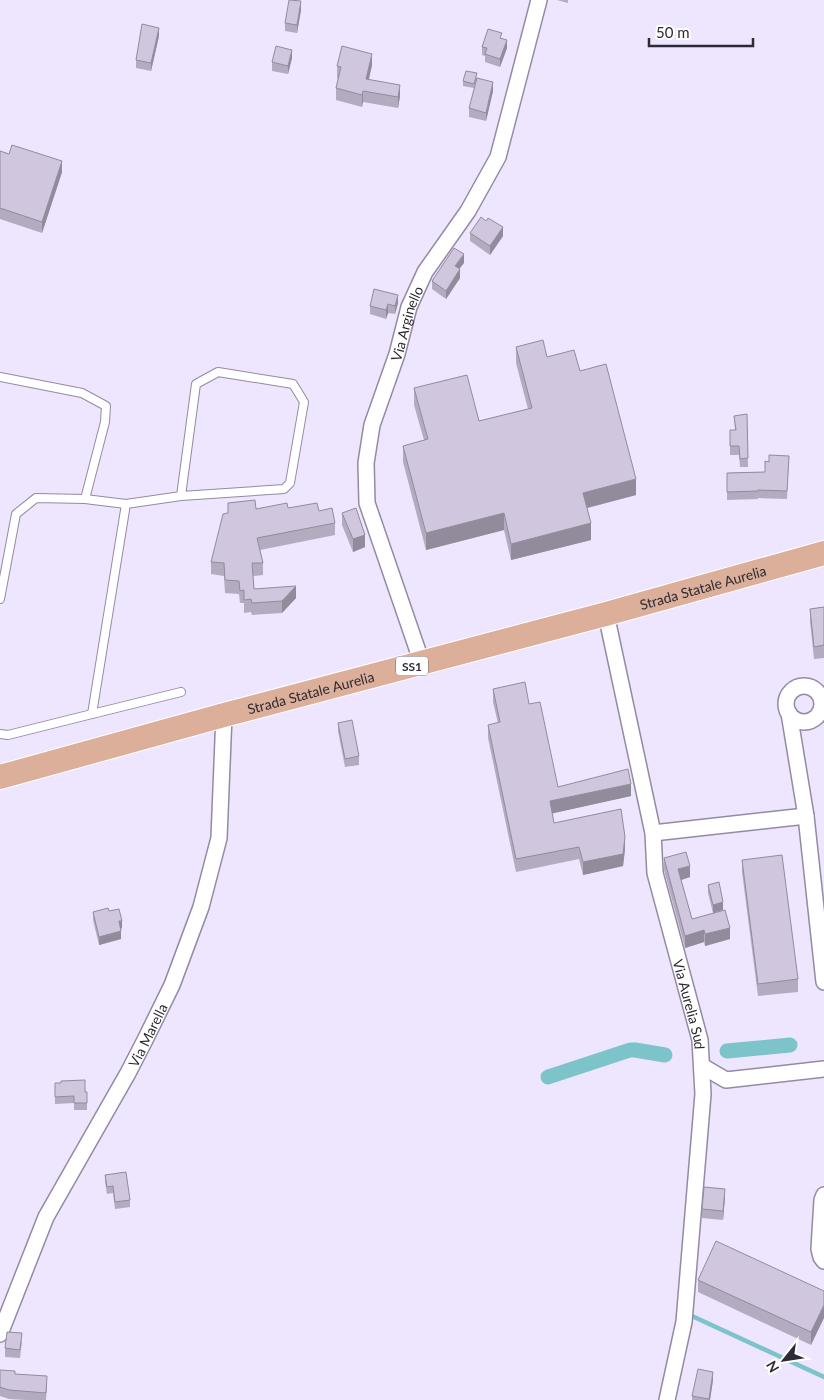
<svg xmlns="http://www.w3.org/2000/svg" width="824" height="1400" viewBox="0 0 824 1400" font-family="Lato,sans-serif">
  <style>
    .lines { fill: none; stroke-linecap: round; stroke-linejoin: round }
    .stream { stroke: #7cc4c9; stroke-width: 4.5 }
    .canal { stroke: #7cc4c9; stroke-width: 15 }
    .lane-casing { stroke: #938ba2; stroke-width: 10 }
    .street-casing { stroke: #938ba2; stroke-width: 18 }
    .primary-casing { stroke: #fff; stroke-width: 26 }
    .lane { stroke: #fff; stroke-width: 8 }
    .street { stroke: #fff; stroke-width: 15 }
    .primary { stroke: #dbaf99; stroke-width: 24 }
    .wall { fill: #b3abc0 }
    .shaded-wall { fill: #928b9c }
    .building { fill: #d0c7df; stroke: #928b9c }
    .labels { text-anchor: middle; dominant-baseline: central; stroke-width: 4.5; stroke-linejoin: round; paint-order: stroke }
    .shield { fill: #fff; stroke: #6d6a71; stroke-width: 1 }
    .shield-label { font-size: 12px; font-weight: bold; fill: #2e2a34 }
    .street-label { font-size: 14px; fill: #2e2a34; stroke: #fff }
  </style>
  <rect width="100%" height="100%" fill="#eee5fe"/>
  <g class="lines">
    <!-- stream -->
    <polyline class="stream" points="692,1316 824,1377"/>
    <!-- canal -->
    <g class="canal">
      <polyline points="727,1051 790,1045"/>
      <polyline points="548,1077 630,1050 635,1050 665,1055"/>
    </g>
    <defs>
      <g id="lane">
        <polyline points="0,377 82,393 106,406 105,422 85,499"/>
        <polyline points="0,599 16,514 36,498 85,499 126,504"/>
        <polyline points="92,714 181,692"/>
        <polyline points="0,734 8,735 92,714 126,504 181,496 284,489 290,483 304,402 293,384 218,372 196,384 181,496"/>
      </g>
      <g id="street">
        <path id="s1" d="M 606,614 L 653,833 L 655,873 L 700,1040 L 703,1094 L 684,1322 L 667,1400"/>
        <path id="s2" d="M 422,663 L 367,503 L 366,463 L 372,425 L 397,354 L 409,307 L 425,272 L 468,211 L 498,157 L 539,0"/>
        <circle cx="804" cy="704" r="18"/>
        <polyline points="789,713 806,816 824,982"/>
        <polyline points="653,833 806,816"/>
        <polyline points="702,1066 726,1080 824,1069"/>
        <polyline points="824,1195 822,1200 819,1249 821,1257 824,1261"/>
        <path id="s3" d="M 0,1334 L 46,1217 L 128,1073 L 145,1040 L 172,985 L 201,907 L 219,838 L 224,715"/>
      </g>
      <g id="primary">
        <path id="s4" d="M 0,777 L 224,715 L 606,614 L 824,553"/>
      </g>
    </defs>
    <!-- lane casing -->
    <use href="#lane" class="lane-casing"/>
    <!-- street casing -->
    <use href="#street" class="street-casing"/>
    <!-- primary casing -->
    <use href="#primary" class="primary-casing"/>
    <!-- lane -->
    <use href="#lane" class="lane"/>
    <!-- street -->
    <use href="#street" class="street"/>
    <!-- primary -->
    <use href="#primary" class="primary"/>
  </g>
  <!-- wall -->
  <g class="wall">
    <polygon points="557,0 568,0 568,3"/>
    <polygon points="301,10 297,33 285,31 285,23"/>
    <polygon points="159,36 151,71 136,68 136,60"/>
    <polygon points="502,38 507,48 500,67 485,62 485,56 482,55 482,47"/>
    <polygon points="292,58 288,74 272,71 272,62"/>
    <polygon points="372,65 369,79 400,96 398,108 363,102 362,107 336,100 336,88 338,78 337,78 337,66"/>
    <polygon points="477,77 474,88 463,86 463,81"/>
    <polygon points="493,91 486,121 469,117 469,108"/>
    <polygon points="0,151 62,172 42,233 0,219"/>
    <polygon points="470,233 503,236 490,255 470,241"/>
    <polygon points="464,263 459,269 460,278 446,299 432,289 432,281"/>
    <polygon points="398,303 395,314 388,313 386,319 370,314 370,306"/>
    <polygon points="516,347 547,357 580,371 636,495 587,508 591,540 511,560 504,530 426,550 403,462 403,446 424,440 414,405 414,388 479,421 528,409 516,363"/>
    <polygon points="747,414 748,467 740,467 739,455 730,455 730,430 735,430 734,416"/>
    <polygon points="789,456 787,499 758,498 758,499 727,500 727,473 765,472 769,462"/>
    <polygon points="288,508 319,511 335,523 335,535 260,550 263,563 263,575 253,576 254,589 296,598 282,613 252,615 251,612 244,613 244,603 240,603 239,594 225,593 224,576 211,574 211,562 256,509"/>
    <polygon points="342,513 365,547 353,552 342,525"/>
    <polygon points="824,607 824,658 814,659 810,621 810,609"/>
    <polygon points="493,689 529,704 558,787 631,796 552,813 554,823 625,849 623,866 583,875 579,859 516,872 488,738 488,725 498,723 493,702"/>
    <polygon points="338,723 359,756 359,765 345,767 338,731"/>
    <polygon points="664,858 690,877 681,880 692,919 730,939 705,946 704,942 685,948 664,870"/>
    <polygon points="742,860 798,979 798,992 758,996 742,872"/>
    <polygon points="708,885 723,902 713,913 708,893"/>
    <polygon points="109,911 122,928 121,929 121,939 99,945 93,920 93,912"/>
    <polygon points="55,1083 87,1092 87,1110 74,1110 74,1103 55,1104"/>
    <polygon points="105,1175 130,1200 130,1207 115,1209 113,1193 107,1194 105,1182"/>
    <polygon points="725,1197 723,1220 702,1218 702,1209"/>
    <polygon points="698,1280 824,1291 811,1345 698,1292"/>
    <polygon points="22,1341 20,1358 5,1357 5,1348"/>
    <polygon points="0,1370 15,1374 47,1385 46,1400 26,1400 9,1399 0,1396"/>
    <polygon points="713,1380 710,1400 692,1400 692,1396"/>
  </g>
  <!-- shaded-wall -->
  <g class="shaded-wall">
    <polygon points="301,1 301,10 297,33 297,25"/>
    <polygon points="159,28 159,36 151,71 151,63"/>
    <polygon points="507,40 507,48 500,67 500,59"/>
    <polygon points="292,50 292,58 288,74 288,66"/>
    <polygon points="372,54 372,65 366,91 366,79"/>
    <polygon points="493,82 493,91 486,121 486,113"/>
    <polygon points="400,85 400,96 398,108 398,97"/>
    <polygon points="363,91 363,102 362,107 362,95"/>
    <polygon points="62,161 62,172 42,233 42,222"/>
    <polygon points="503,227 503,236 490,255 490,246"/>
    <polygon points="464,254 464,263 455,274 455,266"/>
    <polygon points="460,269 460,278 446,299 446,291"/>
    <polygon points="398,295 398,303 395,314 395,306"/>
    <polygon points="388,304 388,313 386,319 386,310"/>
    <polygon points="636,479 636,495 583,509 583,493"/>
    <polygon points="504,513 504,530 426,550 426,533"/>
    <polygon points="591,523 591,540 511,560 511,544"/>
    <polygon points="365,535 365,547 353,552 353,539"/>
    <polygon points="296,586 296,598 282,613 282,601"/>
    <polygon points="631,784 631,796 550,814 550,801"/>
    <polygon points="625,837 625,849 623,866 583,875 583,862"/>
    <polygon points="690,866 690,877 678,881 678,869"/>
    <polygon points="723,902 723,910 713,913 713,905"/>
    <polygon points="119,921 122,921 122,928 119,929"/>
    <polygon points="730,928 730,939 705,946 705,934"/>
    <polygon points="704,930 704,942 685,948 685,936"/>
    <polygon points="121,931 121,939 99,945 99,937"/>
    <polygon points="725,1189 725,1197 723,1220 723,1211"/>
    <polygon points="824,1305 824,1318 811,1345 811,1332"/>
    <polygon points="713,1372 713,1380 710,1400 709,1400"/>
  </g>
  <!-- building -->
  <g class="building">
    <polygon points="289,0 301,1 297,25 285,23"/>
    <polygon points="142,24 159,28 151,63 136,60"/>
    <polygon points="488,29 502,33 500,38 507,40 500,59 485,54 487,48 482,47"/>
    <polygon points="276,46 292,50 288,66 272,62"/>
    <polygon points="342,46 372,54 366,79 400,85 398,97 363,91 362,95 336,88 341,67 337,66"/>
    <polygon points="466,71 477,73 474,84 463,81"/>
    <polygon points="477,78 493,82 486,113 469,108"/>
    <polygon points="12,145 62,161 42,222 0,208 0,151 9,154"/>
    <polygon points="481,217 486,221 488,218 503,227 490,246 470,233"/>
    <polygon points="454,248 464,254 455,266 460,269 446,291 432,281"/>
    <polygon points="374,289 398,295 395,306 388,304 386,310 370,306"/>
    <polygon points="543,340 547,357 574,350 580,371 606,364 636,479 583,493 591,523 511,544 504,513 426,533 403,446 428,439 414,388 467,375 479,421 532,408 516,347"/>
    <polygon points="747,414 748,458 740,459 739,446 730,446 730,430 736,430 734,416"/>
    <polygon points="769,455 789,456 787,491 758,490 758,491 727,492 727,473 765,472 765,461 769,462"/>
    <polygon points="255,500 256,509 287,503 288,508 317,503 319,511 332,508 335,523 257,538 263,563 252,563 254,589 296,586 282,601 252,603 251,599 244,600 244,590 240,591 239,581 225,580 224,563 211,562 223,514 228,513 228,503"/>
    <polygon points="356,508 365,535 353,539 342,513"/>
    <polygon points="824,607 824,645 814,647 810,609"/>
    <polygon points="525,682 529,704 540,702 558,787 628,769 631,784 550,801 554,823 621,809 625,837 623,854 583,862 579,847 516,859 488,725 500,722 493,689"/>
    <polygon points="352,720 359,756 345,759 338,723"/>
    <polygon points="686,852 690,866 678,869 692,919 725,910 730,928 705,934 704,930 685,936 664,858"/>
    <polygon points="782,855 798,979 758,984 742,860"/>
    <polygon points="719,882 723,902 713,905 708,885"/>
    <polygon points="108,908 109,911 119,909 122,921 119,921 121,931 99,937 93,912"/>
    <polygon points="85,1080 85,1092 87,1092 87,1103 74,1103 74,1096 55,1097 55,1083 61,1083 61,1081"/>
    <polygon points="126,1172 130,1200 115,1202 113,1186 107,1187 105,1175"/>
    <polygon points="704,1187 725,1189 723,1211 702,1209"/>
    <polygon points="716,1241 824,1291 824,1305 811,1332 698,1280"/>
    <polygon points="7,1332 22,1333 20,1350 5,1348"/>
    <polygon points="698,1369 713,1372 709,1399 692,1396"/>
    <polygon points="0,1370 15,1371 15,1374 47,1376 46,1393 9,1390 0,1387"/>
  </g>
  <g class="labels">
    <!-- shield labels -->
    <rect class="shield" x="396" y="656.5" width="32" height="19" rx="4"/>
    <g class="shield-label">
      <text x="412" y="666">SS1</text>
    </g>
    <!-- street labels -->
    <g class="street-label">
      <text stroke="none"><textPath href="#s2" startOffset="355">Via Arginello</textPath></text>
      <text stroke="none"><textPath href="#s4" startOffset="728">Strada Statale Aurelia</textPath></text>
      <text stroke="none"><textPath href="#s4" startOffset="322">Strada Statale Aurelia</textPath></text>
      <text stroke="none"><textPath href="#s1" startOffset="400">Via Aurelia Sud</textPath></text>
      <text stroke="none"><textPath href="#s3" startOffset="334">Via Marella</textPath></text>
    </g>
  </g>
  <!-- north arrow -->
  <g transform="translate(784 1360) rotate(240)" stroke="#ffffff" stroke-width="4" paint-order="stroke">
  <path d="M0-4L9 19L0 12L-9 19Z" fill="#2e2a34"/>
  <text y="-8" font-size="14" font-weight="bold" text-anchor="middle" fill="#2e2a34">N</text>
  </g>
  <!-- scale -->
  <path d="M649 38v8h104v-8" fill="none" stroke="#2e2a34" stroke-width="2.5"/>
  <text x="656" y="38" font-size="15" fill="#2e2a34" stroke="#ffffff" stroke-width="4" paint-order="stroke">50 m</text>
</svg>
